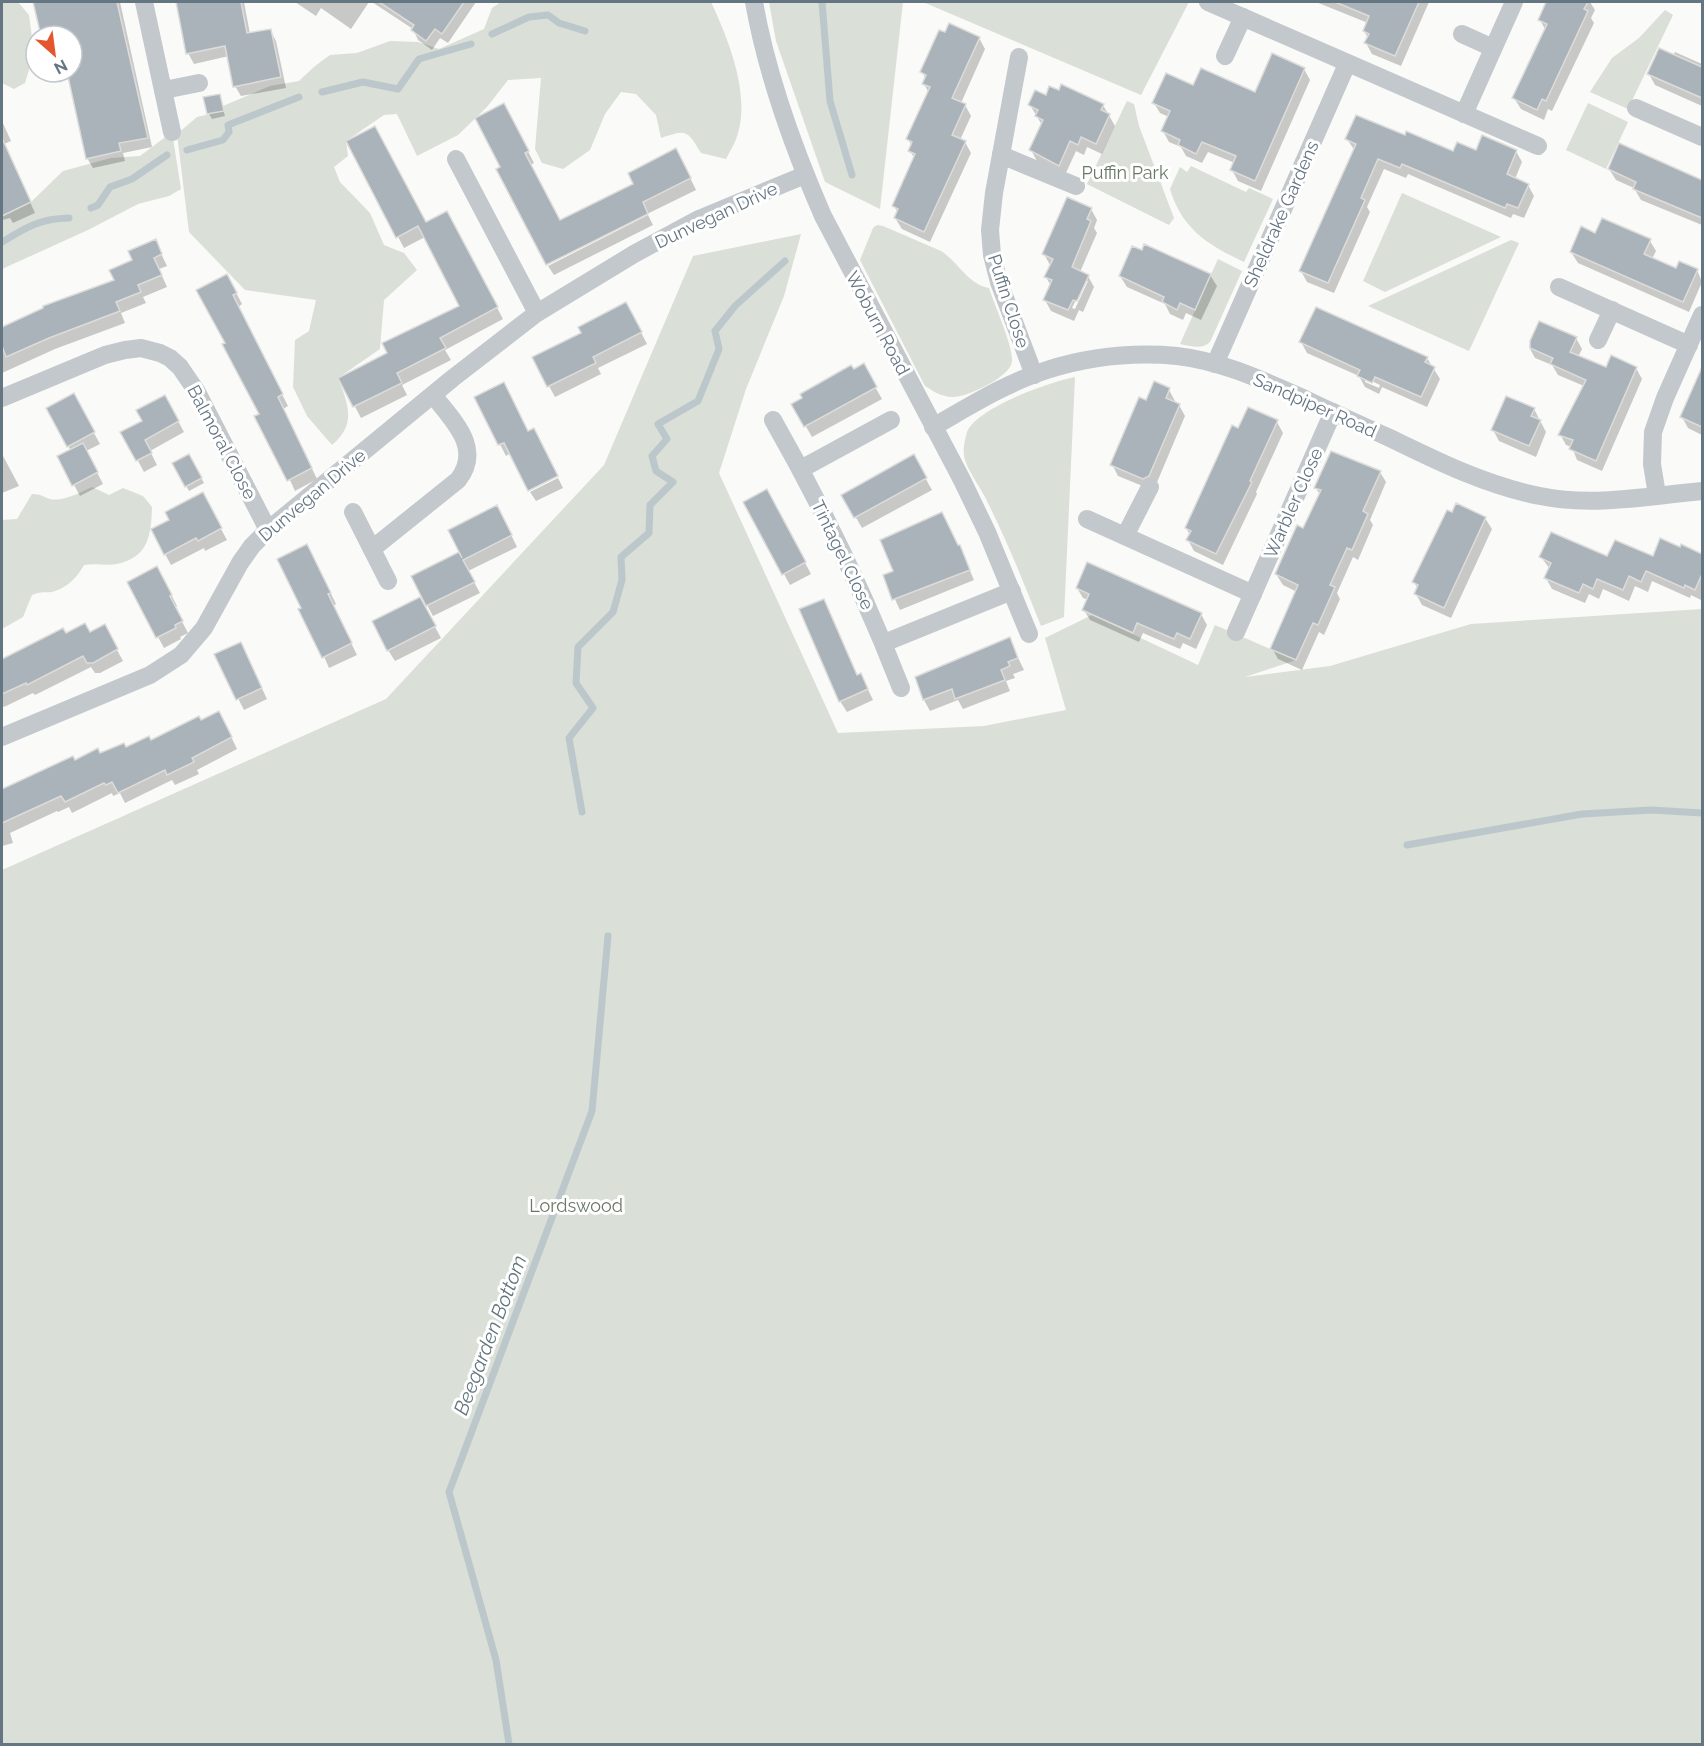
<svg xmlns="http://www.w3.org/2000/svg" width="1704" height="1746" viewBox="0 0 1704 1746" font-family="Raleway,sans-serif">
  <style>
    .green { fill: #dadfd7 }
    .shadow { fill: #0003; fill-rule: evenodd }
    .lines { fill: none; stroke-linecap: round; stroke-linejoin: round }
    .stream { stroke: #bbc7cb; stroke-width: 7 }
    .building { fill: #aab3b9; stroke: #dcdcda; stroke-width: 1.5 }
    .minor { stroke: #c3c8cc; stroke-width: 18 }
    .labels { text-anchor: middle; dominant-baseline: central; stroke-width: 6; stroke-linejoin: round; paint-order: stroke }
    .park-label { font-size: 18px; fill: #687a64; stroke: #fff }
    .street-label { font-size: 18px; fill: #657683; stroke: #fff }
    .water-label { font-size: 20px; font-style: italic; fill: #60757c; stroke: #fff }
  </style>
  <rect width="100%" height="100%" fill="#fafaf8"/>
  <!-- green -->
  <g class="green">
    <polygon points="2,2 18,2 29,15 34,53 25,83 14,89 2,83"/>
    <path d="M 501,2 L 711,2 C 728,38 750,93 738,133 C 736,142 730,151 726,159 L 701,153 C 687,130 687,129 661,138 L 656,115 L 636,94 L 621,92 L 605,114 L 590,150 L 563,169 L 542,163 L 535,149 L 541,78 L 508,80 L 487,107 L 458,135 L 417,156 L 397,114 L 384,115 L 346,141 L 348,156 L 334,167 L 340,182 L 370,213 L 384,245 L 404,253 L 417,270 L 384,300 L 380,349 L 338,378 C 348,404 357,424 332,445 L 307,416 L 293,387 L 295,340 L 309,331 L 316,300 L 245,290 L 189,232 L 177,134 L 197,117 L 223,111 L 223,106 L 270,86 L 299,81 L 315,66 L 330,55 L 357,53 L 390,41 L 418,42 L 439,49 L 484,29 L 492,8 Z"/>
    <polygon points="769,2 903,2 880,209 825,182 776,41"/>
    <polygon points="923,2 1189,2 1141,95"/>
    <polygon points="1665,10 1673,15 1628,109 1590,92 1612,58 1639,38"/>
    <polygon points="1127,101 1134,104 1139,126 1174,218 1169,225 1087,184"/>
    <polygon points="1588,103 1628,122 1606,169 1566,150"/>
    <polygon points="172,132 181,189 169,196 138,204 88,230 2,269 2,217 31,202 63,171 111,158 140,156"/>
    <path d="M 1191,166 L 1246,192 L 1249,188 L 1273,199 L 1244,262 C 1208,245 1182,229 1170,189 L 1180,167 L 1187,172 Z"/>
    <polygon points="1402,193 1501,237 1385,292 1363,281"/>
    <path d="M 877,225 L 883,226 L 941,251 C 957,261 969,285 989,288 C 994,304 1014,348 1012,362 C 1009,378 966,398 951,397 C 940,396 933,391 925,386 L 860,260 L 873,228 Z"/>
    <polygon points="801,234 784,296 746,389 719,473 838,733 984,726 1066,710 1045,638 1092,615 1198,665 1215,625 1296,660 1245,677 1330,666 1471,624 1702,609 1702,1744 2,1744 2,870 386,699 604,465 693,256"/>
    <polygon points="1511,240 1519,243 1469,351 1368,306"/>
    <path d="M 1218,259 L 1242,271 L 1210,342 C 1202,350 1191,346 1180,344 Z"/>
    <path d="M 1075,377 L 1064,617 L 1041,626 C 1024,583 1007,541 986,499 C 981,488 965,467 964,455 C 963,447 965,439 967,432 C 977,408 1049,382 1075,377 Z"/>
    <path d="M 92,487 L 109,495 L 123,488 L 143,496 L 152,507 C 151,535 149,557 117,564 C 108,566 95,563 84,565 C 78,576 68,587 55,591 C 47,594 44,590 32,595 L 23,617 L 2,629 L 2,520 L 17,519 L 32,494 C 42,494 43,497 50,499 C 63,502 81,492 92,487 Z"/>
  </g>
  <!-- shadow -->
  <g class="shadow">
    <polygon points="35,2 120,2 152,147 123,153 125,161 93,168 87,158 68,72 72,72 72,36 60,36 38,18"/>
    <polygon points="178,2 244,2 250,34 270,30 276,41 286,88 241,96 235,86 229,56 194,64 188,53"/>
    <polygon points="295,2 369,2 351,29 321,8 316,16"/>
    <polygon points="372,2 476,2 448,43 440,38 432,50 418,40 413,29"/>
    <polygon points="1316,2 1429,2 1401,66 1372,54 1366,43 1368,38 1364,31 1368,23"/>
    <polygon points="1559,2 1590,2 1595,10 1591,18 1594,23 1552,111 1548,109 1544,120 1521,109 1514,98 1546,31 1540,20 1557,7"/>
    <polygon points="979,38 985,49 961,103 965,105 971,116 960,140 965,142 971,153 930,242 902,229 895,218 898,213 894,206 915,159 910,151 912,146 908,139 929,93 924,84 926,79 922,72"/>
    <polygon points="1675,52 1702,64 1702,106 1655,85 1649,74 1673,56"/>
    <polygon points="1304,69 1310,80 1261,191 1238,181 1232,170 1235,163 1208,152 1202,163 1186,156 1181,147 1169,142 1163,131 1169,117 1160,113 1154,103 1194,87 1256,94"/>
    <polygon points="219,96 225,116 212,119 209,114"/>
    <polygon points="1046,97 1103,105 1115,126 1102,154 1087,147 1084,155 1076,151 1065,175 1037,161 1031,150 1042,125 1030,105"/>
    <polygon points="510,116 534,163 530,165 560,222 682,161 696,190 547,263 502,167"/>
    <polygon points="2,121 11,141 4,144 35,213 13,223 10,218 2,220"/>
    <polygon points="1347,139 1454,153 1516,151 1522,162 1515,179 1528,185 1534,196 1524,218 1513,214 1511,218 1408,174 1406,178 1384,169 1367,207 1370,212 1334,293 1307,282 1301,271 1355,151"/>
    <polygon points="348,142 425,224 453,224 503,319 445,350 451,360 402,385 407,395 361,418 340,378 389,354 461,306 425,237 404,248"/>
    <polygon points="1620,145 1702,181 1702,225 1641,200 1634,188 1616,180 1609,169"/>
    <path d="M 1091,209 L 1097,220 L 1094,228 L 1097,233 L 1080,272 L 1088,276 L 1094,287 L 1083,312 L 1079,310 L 1074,321 L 1051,311 L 1045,300 L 1051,286 L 1046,277 L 1050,265 L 1044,254 ZM 1085,281 L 1088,281 L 1075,309 L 1072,308 Z"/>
    <polygon points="648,215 653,225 554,275 548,266"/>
    <polygon points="1596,235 1650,241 1656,251 1652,259 1676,270 1697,270 1702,282 1689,312 1578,263 1571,252"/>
    <polygon points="155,241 167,266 159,269 167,287 143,297 146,303 121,313 125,323 55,349 2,373 2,328 116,280"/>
    <polygon points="1210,275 1217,286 1201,320 1186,313 1183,320 1170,314 1165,304 1127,287 1120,276"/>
    <polygon points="233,287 242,304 238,307 288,406 283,409 317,479 295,491 227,343"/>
    <polygon points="632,315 647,344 598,368 601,374 555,397 549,386"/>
    <polygon points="1540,323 1576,338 1582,349 1578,357 1607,369 1636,368 1642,379 1602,471 1577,460 1572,447 1566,445 1560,434 1584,386 1558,375 1552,365 1535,358 1529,347"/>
    <path d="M 1301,342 L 1427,358 L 1440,379 L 1427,407 L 1382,387 L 1379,394 L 1365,387 L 1359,376 L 1307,353 ZM 1365,378 L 1380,385 L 1379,388 L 1365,382 Z"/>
    <polygon points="863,366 882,399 812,437 793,404"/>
    <polygon points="503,384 511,453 506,456 476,398"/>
    <polygon points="1696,384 1702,387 1702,435 1688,428 1682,417"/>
    <polygon points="1169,390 1175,401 1174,403 1179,405 1185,416 1155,487 1150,489 1118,476 1112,464"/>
    <polygon points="73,395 100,444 86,451 103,484 80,496 59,457 71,451 48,408"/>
    <polygon points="165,397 184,432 150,451 157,465 144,472 123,433 144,421"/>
    <polygon points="1534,409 1546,432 1536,457 1499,441 1493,430"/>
    <polygon points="1277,422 1283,433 1256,492 1257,494 1223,565 1194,551 1188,540 1190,535 1186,528 1239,430"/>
    <polygon points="2,454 19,486 2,493"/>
    <polygon points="189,456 204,483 189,491 174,464"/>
    <polygon points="913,456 932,490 862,528 843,495"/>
    <polygon points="1380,472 1386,482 1370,520 1373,525 1358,560 1353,557 1337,593 1340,599 1324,635 1319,632 1302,670 1278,659 1272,648 1297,592 1283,585 1276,574 1304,530 1320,495 1316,488"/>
    <polygon points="558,478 563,488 536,501 530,492"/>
    <polygon points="773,502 811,574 790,585 745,503"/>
    <polygon points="208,505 227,540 205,551 204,548 171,565 165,554"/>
    <polygon points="503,518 517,547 468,571 480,593 433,616 427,605 465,559 450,531"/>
    <polygon points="1485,518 1492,529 1451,618 1422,605 1416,594 1418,589 1414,582"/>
    <polygon points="959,546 974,580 900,610 884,576"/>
    <polygon points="1682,546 1702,556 1701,600 1691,595 1690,598 1652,581 1648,592 1635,586 1629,601 1603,589 1599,599 1589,594 1585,603 1552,589 1546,578 1550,569 1541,557 1653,558 1680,549"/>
    <polygon points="313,557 336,604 333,606 357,655 329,668 303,608"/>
    <polygon points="163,579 177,606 175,608 188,633 180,637 181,639 164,648 129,583"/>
    <polygon points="1077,588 1201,614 1207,625 1196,649 1183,643 1180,649 1143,633 1139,642 1090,620 1084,610 1088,600 1083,598"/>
    <polygon points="823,601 858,676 861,675 873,700 847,712 840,701"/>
    <polygon points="426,610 441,638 395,661 388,650"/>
    <polygon points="104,626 123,661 100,673 95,673 91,667 35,695 33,693 4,707 2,705 2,661 62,630 65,635 90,634"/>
    <polygon points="1009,639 1024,670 1013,674 1015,678 1006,681 1010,691 963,709 958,700 930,711 924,700"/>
    <polygon points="216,655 246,655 267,699 244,710"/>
    <polygon points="201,722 225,724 237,749 197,770 199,774 175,785 172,780 125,803 120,793 113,796 112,793 72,813 69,807 58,812 57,811 10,833 13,843 2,846 2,791 72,758 74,762 125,749"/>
  </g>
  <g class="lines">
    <!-- stream -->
    <g class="stream">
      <polyline points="822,2 830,101 852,175"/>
      <polyline points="492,34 529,17 548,15 559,23 585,31"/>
      <polyline points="322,92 363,82 398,89 419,59 471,44"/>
      <polyline points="187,150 223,140 229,132 228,125 299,97"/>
      <polyline points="91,208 98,205 110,187 132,179 167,155"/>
      <path d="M 2,242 C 27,227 38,219 69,218"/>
      <polyline points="582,812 569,738 593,708 576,683 578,647 613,612 622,580 621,557 649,533 650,505 673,482 656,471 652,456 667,439 658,424 698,401 719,349 715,331 735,306 785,261"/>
      <polyline points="1407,845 1582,814 1651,810 1702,813"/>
      <polyline points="509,1744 496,1660 449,1492 592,1111 608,936"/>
    </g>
  </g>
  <!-- building -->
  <g class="building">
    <polygon points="33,2 117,2 148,138 119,143 121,151 86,159 67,72 72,72 72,36 41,36"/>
    <polygon points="176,2 241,2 247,33 271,29 281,77 233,87 225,46 186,54"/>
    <polygon points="379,2 464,2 442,34 435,29 426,41 411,30 414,25"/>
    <polygon points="1335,2 1419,2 1395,56 1364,43 1369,34 1363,31 1369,16"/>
    <polygon points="1546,2 1588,2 1584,9 1588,11 1546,101 1542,99 1537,110 1512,98 1547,24 1538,20"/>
    <polygon points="949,23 980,37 952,98 966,104 952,135 966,141 924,232 894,218 898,209 892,206 915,154 908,151 912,142 906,139 930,87 922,84 926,75 920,72 939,30 945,32"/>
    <polygon points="1659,48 1702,67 1702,98 1647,74"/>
    <polygon points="1272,53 1305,68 1255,181 1230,170 1236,156 1202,142 1196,154 1178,145 1180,140 1161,131 1170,111 1152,103 1166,73 1193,85 1201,68 1255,92"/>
    <polygon points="1061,84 1104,104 1101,110 1110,114 1096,144 1081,137 1078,145 1070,141 1059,166 1029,150 1043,120 1035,116 1038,110 1028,105 1035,90 1046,95 1049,86 1059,90"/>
    <polygon points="220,94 224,111 207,114 203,97"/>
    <polygon points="504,103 529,151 525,153 560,220 633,184 628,173 676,148 691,178 643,202 648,214 546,265 496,169 500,167 475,118"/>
    <polygon points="1356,115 1405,135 1406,131 1453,151 1457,142 1476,150 1482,135 1517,150 1507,174 1529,184 1518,208 1507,204 1505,208 1402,164 1400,168 1378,159 1361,198 1365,200 1328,283 1299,271 1356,144 1345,139"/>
    <polygon points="375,126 426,222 447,211 498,307 440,338 446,348 397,373 402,383 353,407 338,378 387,353 382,343 459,306 418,226 396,238 346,141"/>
    <polygon points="2,138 31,202 2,216"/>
    <polygon points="1619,143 1702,180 1702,218 1633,189 1636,182 1608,169"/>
    <polygon points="1067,197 1092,208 1087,219 1091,221 1072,267 1089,275 1077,301 1073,300 1068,310 1043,300 1052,280 1044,277 1053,259 1042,254"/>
    <polygon points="1602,218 1651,239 1644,254 1676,268 1679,261 1698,269 1683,302 1570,252 1581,226 1595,233"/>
    <polygon points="156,239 162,254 154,258 162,275 138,285 141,292 116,302 120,311 49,338 6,357 2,346 2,327 43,308 43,306 114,280 109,270 132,260 128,251"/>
    <polygon points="1144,244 1211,274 1195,310 1180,303 1177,310 1162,302 1164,297 1119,276 1132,246 1142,250"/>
    <polygon points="227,274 237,293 233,295 283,394 278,397 312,468 287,481 254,416 259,414 222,344 225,343 196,290"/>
    <polygon points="626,302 642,332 593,357 596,363 547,387 532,357 581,333 578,327"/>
    <polygon points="1316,307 1428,357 1425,362 1435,367 1421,397 1375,377 1372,383 1357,376 1360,370 1299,342"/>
    <polygon points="1539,321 1577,337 1570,352 1606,367 1611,355 1637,367 1596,461 1569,449 1573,440 1558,435 1586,380 1550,364 1553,358 1530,348 1530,341"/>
    <polygon points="864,363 877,387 804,427 791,404 802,398 800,394 851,365 854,369"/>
    <polygon points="1702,367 1702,427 1680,417"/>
    <polygon points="1154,381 1170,388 1166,398 1180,404 1149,476 1143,479 1110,465 1139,397 1146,400"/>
    <polygon points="504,382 528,431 534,428 558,476 528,491 504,443 498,445 474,397"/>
    <polygon points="74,393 95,432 67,447 46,408"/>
    <polygon points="165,395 179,421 145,440 152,453 136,461 120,432 142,421 136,410"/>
    <polygon points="1506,396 1535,408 1531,416 1541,420 1529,446 1491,430"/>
    <polygon points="1248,407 1278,420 1250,481 1252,482 1216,554 1186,540 1191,531 1185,528 1232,425 1238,428"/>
    <polygon points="83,443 98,472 72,486 57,456"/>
    <polygon points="1331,451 1381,471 1363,511 1368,514 1352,550 1347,548 1330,585 1335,587 1318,625 1313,623 1296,660 1270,649 1298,585 1275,574 1297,525 1303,528 1321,490 1314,488"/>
    <polygon points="189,454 202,478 185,487 172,463"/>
    <polygon points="914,454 927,478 854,518 841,495"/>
    <polygon points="767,489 806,562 782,575 743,502"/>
    <polygon points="203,492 222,528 198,541 196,538 164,555 151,529 169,520 165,512"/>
    <polygon points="1456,503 1486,517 1444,608 1414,594 1418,585 1412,582 1447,510 1452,512"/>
    <polygon points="497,505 512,535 463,560 475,582 426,606 411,576 459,552 462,558 448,530"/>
    <polygon points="942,512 958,545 960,545 970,570 892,600 883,575 893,571 880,540"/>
    <polygon points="1551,532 1607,556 1615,540 1653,556 1660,538 1680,547 1681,544 1702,554 1702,574 1695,590 1685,585 1684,588 1646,571 1641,582 1629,576 1623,590 1597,579 1593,589 1583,584 1579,593 1544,578 1551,563 1539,557"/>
    <polygon points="307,544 331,593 328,594 352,643 322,658 298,609 301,608 277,559"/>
    <polygon points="1087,562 1202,613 1190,639 1177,633 1174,639 1137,623 1133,633 1082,610 1089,594 1076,588"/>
    <polygon points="157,566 172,595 170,596 183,621 175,625 176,628 156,638 127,582"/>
    <polygon points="420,597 436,626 387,651 372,621"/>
    <polygon points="824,599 857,675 861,673 868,689 839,702 799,609"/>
    <polygon points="85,623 90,632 105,624 118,649 93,663 87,663 83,656 27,685 26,683 2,694 2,659 63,628 66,633"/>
    <polygon points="1010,637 1018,658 1008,662 1010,666 1001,670 1005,680 955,699 952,689 923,700 915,677"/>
    <polygon points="241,642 262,688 236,700 214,654"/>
    <polygon points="219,711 232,737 192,758 194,762 167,775 165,770 118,793 112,782 106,785 104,783 65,802 61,796 2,823 2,789 73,756 75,760 98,748 100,753 124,743 126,747 149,736 151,740 199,716 201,720"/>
  </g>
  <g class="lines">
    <!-- minor -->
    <g class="minor">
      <polyline points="144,2 172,132"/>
      <path d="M 754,2 C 767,76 793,147 823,216 L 962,480 L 987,532 L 1029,634"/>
      <polyline points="1208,2 1538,146"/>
      <polyline points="1462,34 1493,48"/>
      <polyline points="1225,56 1243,17"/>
      <polyline points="1019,57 994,193 990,230 992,255 999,282 1034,375"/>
      <polyline points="164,90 199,83"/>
      <polyline points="1636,108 1702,137"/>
      <polyline points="1464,114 1514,2"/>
      <polyline points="1001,155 1076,186"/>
      <polyline points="456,159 537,313"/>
      <polyline points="1559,287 1689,345"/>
      <polyline points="1598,340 1612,310"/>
      <polyline points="1215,364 1347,64"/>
      <polyline points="2,398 105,355 125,350 141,348 160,353 170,358 180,367 197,392 268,530"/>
      <path d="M 773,420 C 822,506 865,595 901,688"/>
      <path d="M 933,427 C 970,406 1006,383 1047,370 C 1088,357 1133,352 1177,356 C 1222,361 1264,381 1305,399 C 1334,413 1363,426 1392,439 C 1439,462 1488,486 1540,496 C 1594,507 1648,496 1702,491"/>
      <polyline points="801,469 891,420"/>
      <polyline points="1657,495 1652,464 1653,432 1665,398 1702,315"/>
      <polyline points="353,512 388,581"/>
      <polyline points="1087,519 1253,594"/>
      <polyline points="1125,536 1150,487"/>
      <path d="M 372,549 L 458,480 C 483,448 453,421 433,395"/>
      <polyline points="1236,632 1333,412"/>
      <polyline points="884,643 1012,591"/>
      <polyline points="2,737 150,675 181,655 204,628 240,563 252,546 268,530 453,378 537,313 634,254 699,219 805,175"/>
    </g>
  </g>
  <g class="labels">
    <!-- park labels -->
    <g class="park-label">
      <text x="1125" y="172">Puffin Park</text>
      <text x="576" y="1205">Lordswood</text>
    </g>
    <!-- street labels -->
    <g class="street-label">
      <text transform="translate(1281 214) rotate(-66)">Sheldrake Gardens</text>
      <text transform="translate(716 215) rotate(-25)">Dunvegan Drive</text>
      <text transform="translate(1009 301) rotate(72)">Puffin Close</text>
      <text transform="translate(878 323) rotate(62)">Woburn Road</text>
      <text transform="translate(1315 405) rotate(24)">Sandpiper Road</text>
      <text transform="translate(222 442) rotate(62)">Balmoral Close</text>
      <text transform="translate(312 495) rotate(-40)">Dunvegan Drive</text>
      <text transform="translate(1293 503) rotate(-66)">Warbler Close</text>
      <text transform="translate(843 555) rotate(64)">Tintagel Close</text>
    </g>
    <!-- water labels -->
    <g class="water-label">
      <text transform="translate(490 1335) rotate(-69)">Beegarden Bottom</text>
    </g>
  </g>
  <!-- border -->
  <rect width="1704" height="1746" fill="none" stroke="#657683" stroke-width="6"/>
  <!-- north arrow -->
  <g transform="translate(54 54) rotate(152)"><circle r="28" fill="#ffffff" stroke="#c1c8cd" stroke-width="1.5"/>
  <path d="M0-4.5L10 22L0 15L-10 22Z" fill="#e4572e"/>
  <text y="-9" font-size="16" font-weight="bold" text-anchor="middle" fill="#657683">N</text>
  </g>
</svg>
